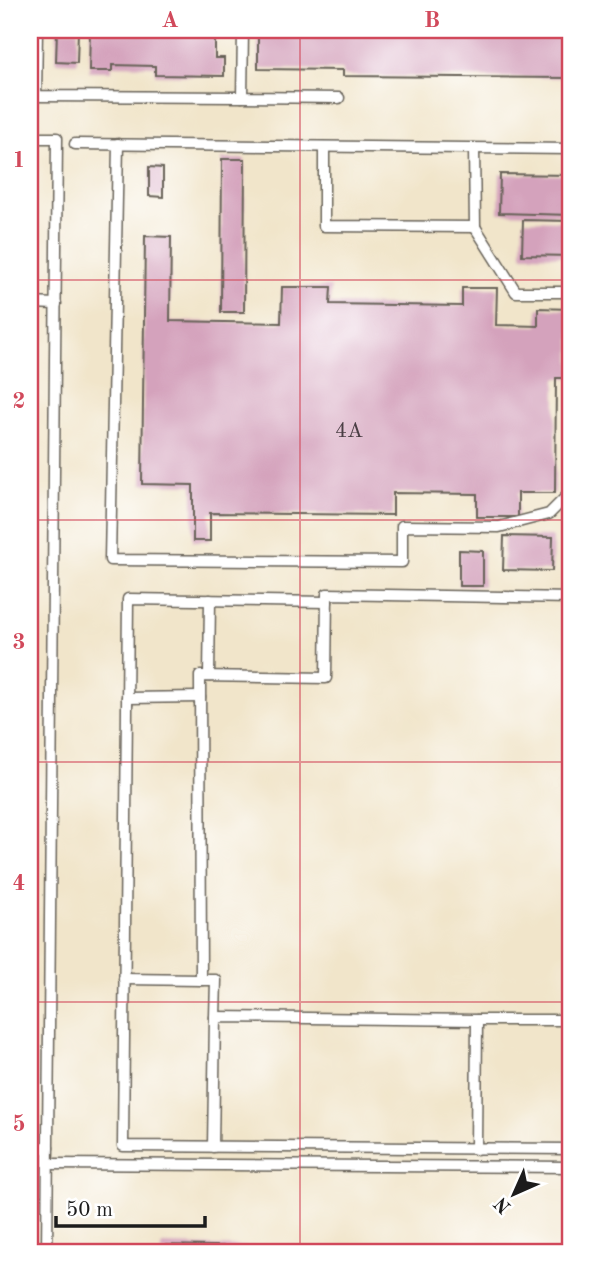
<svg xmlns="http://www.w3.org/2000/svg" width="601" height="1282" viewBox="0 0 601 1282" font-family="'Old Standard TT',serif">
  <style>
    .building { fill: #d4a2bc }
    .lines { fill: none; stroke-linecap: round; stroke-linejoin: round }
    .lane-casing { stroke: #676259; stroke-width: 13 }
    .lane { stroke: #fff; stroke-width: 10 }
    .grid { fill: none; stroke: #d1495b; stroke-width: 2; stroke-opacity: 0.55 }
    .labels { text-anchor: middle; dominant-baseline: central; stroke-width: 7; stroke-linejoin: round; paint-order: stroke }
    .number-label { font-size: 21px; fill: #4a3e44 }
    .neatline { fill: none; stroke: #d1495b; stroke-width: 2.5 }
    .grid-label { font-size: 23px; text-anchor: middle; font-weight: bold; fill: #d1495b }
  </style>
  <rect width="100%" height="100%" fill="#fff"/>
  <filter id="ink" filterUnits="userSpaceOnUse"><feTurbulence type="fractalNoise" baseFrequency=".0143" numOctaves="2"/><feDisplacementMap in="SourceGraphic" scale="14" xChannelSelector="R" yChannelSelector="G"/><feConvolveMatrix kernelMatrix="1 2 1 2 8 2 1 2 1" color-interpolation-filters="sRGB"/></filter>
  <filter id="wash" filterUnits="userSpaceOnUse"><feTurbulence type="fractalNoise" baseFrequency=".00686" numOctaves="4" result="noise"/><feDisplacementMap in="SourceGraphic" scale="28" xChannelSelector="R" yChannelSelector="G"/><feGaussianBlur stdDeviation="1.57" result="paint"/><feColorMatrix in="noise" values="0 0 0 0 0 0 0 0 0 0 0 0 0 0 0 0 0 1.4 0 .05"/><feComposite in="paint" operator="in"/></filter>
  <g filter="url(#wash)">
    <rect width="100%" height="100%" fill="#f1e5ca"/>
    <g id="blocks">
      <!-- building -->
      <g class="building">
        <polygon points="57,30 78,30 77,63 56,62"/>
        <polygon points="90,30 215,30 215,58 224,58 224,76 155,75 155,66 112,65 112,71 89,71"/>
        <polygon points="258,30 571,30 571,78 343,76 343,70 258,69"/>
        <polygon points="222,159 245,159 244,312 221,312"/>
        <polygon points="149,167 163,168 163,197 149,196"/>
        <polygon points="500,174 571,175 571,215 499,213"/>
        <polygon points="523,220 571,221 571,256 522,255"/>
        <polygon points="145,236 171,237 170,321 281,323 282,287 331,287 330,304 462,306 462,288 497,288 496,325 538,326 538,308 570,309 571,378 556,378 555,493 518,493 518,517 477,517 477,494 393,493 393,515 210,513 210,541 193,541 193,485 142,484"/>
        <polygon points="504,536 553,537 552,571 503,570"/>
        <polygon points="459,550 483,551 483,586 459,586"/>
        <polygon points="162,1245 407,1250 407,1252 162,1252"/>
      </g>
    </g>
  </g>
  <g filter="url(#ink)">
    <use href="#blocks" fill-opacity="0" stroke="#676259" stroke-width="2"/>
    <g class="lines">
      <defs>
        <g id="lane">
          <polyline points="37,30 36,96 242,97"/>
          <polyline points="243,30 242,97 339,98"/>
          <polyline points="30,138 57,138 47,1252"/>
          <polyline points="75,144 571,149"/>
          <polyline points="118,144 110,560 402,562 402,526 499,527 549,514 570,493 571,431"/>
          <polyline points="324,147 324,226 475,227 474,148"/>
          <polyline points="475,227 516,292 571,292"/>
          <polyline points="30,303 56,304"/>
          <polyline points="327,602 128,599 123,1146 571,1149"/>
          <polyline points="209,676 210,600"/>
          <polyline points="127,698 200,697"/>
          <polyline points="124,979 201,980 200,676 326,678 327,594 571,598"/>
          <polyline points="201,980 216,980 215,1017"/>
          <polyline points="213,1147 215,1017 477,1020"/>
          <polyline points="30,1148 48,1148"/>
          <polyline points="476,1149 477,1020 571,1020"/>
          <polyline points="48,1164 571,1167"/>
        </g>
      </defs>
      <!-- lane casing -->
      <use href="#lane" class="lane-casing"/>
      <!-- lane -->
      <use href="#lane" class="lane"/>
    </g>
  </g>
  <!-- grid -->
  <path class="grid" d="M 300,30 L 300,1252M 30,280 L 571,280M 30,520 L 571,520M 30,762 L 571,762M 30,1002 L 571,1002"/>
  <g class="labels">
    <!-- number labels -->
    <g class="number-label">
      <text x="349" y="431">4А</text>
    </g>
  </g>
  <!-- margin -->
  <rect width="601" height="1282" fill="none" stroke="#fff" stroke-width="77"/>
  <!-- north arrow -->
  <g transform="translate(514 1194) rotate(225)" stroke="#ffffff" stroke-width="5" paint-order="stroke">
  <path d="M0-5L12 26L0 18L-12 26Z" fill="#1c1c1c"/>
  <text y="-10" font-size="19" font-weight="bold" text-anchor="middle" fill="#1c1c1c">N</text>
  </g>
  <!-- scale -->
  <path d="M56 1216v10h149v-10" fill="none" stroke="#1c1c1c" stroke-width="3.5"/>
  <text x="66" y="1216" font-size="21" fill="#1c1c1c" stroke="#ffffff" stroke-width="5" paint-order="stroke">50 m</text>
  <rect x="38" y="38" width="524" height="1206" class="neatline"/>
  <g class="grid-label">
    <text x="170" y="27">A</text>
    <text x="432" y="27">B</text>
    <text x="19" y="167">1</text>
    <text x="19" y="408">2</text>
    <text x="19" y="649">3</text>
    <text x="19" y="890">4</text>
    <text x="19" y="1131">5</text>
  </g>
</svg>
